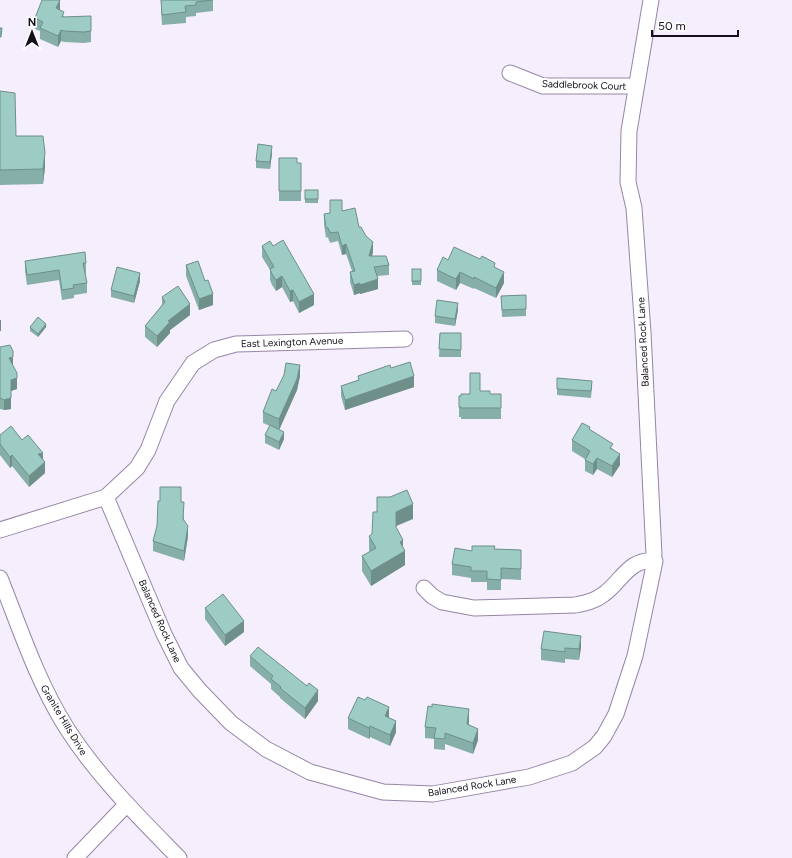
<svg xmlns="http://www.w3.org/2000/svg" width="792" height="858" viewBox="0 0 792 858" font-family="Figtree,sans-serif">
  <style>
    .lines { fill: none; stroke-linecap: round; stroke-linejoin: round }
    .minor-casing { stroke: #9686a6; stroke-width: 17 }
    .minor { stroke: #fff; stroke-width: 15 }
    .wall { fill: #87afa9 }
    .shaded-wall { fill: #6e8f8a }
    .building { fill: #9dccc5; stroke: #6e8f8a }
    .labels { text-anchor: middle; dominant-baseline: central; stroke-width: 4; stroke-linejoin: round; paint-order: stroke }
    .street-label { font-size: 10px; fill: #150f1b; stroke: #fff }
  </style>
  <rect width="100%" height="100%" fill="#f5eefc"/>
  <g class="lines">
    <defs>
      <g id="minor">
        <polyline points="651,0 629,131 628,182 634,208 643,332 654,555"/>
        <polyline points="510,73 543,86 636,86"/>
        <path d="M 106,497 L 164,634 L 181,668 L 200,691 L 231,723 L 266,749 L 310,772 L 383,792 L 433,794 L 529,777 L 572,763 L 595,747 L 604,736 L 616,714 L 635,656 L 655,561 C 629,558 622,581 604,594 C 595,601 586,603 575,605 L 474,608 L 442,602 L 432,596 L 424,588"/>
        <polyline points="0,530 106,497 137,468 148,450 167,401 193,363 214,350 236,344 405,339"/>
        <path d="M 0,578 C 20,628 37,681 66,727 C 97,776 139,817 179,858"/>
        <polyline points="75,858 127,804"/>
      </g>
    </defs>
    <!-- minor casing -->
    <use href="#minor" class="minor-casing"/>
    <!-- minor -->
    <use href="#minor" class="minor"/>
  </g>
  <!-- wall -->
  <g class="wall">
    <polygon points="161,0 213,0 213,11 196,13 196,16 186,17 186,23 162,25 161,10"/>
    <polygon points="60,10 64,17 91,31 91,42 84,43 64,42 61,41 58,47 40,39 40,31 35,29 35,18"/>
    <polygon points="0,91 16,136 45,167 43,184 0,185"/>
    <polygon points="272,153 270,169 256,168 256,161"/>
    <polygon points="279,158 297,163 301,163 301,201 279,201"/>
    <rect x="305" y="190" width="13" height="13"/>
    <polygon points="342,211 359,227 373,252 372,256 389,265 389,275 377,276 378,289 360,294 360,293 354,295 350,282 350,272 352,271 346,254 342,255 338,241 330,243 330,241 329,241 328,237 326,238 324,224 324,214"/>
    <polygon points="262,246 273,246 314,305 299,313 293,301 290,302 282,287 276,291 272,285 270,280 270,270 262,257"/>
    <polygon points="448,260 495,268 504,283 496,298 474,288 474,289 460,283 456,290 437,281 437,270"/>
    <polygon points="25,261 86,263 86,273 85,273 87,283 87,293 74,295 74,298 62,300 59,280 27,285 25,271"/>
    <polygon points="186,265 205,281 213,305 199,310 186,276"/>
    <rect x="412" y="269" width="9" height="16"/>
    <polygon points="140,281 134,303 111,297 111,290"/>
    <polygon points="526,295 526,316 502,317 501,296"/>
    <polygon points="162,297 190,315 170,330 170,333 157,347 145,337 145,326 162,305"/>
    <polygon points="458,310 455,326 435,323 435,316"/>
    <polygon points="30,327 46,327 38,337 30,331"/>
    <polygon points="440,333 461,333 461,357 439,357"/>
    <polygon points="0,347 13,366 17,389 11,391 11,409 4,410 0,409"/>
    <polygon points="391,368 414,387 345,410 341,396 341,386 358,380 358,376"/>
    <polygon points="300,376 297,390 279,430 284,439 279,450 265,443 265,435 270,426 263,423 263,412 276,391"/>
    <polygon points="557,378 592,387 591,398 557,395"/>
    <polygon points="480,391 490,394 501,394 501,419 461,419 461,417 459,417 459,396"/>
    <polygon points="590,430 613,449 620,465 612,477 597,469 593,475 585,471 585,459 572,451 572,440"/>
    <polygon points="0,435 22,440 43,460 45,473 29,487 12,466 10,468 0,455"/>
    <polygon points="181,502 184,519 188,536 184,561 153,551 153,541"/>
    <polygon points="413,519 396,526 403,547 405,565 371,586 362,571 362,556 370,552 369,550 369,536"/>
    <polygon points="495,549 521,550 521,580 501,579 501,590 487,590 487,582 471,582 471,578 452,575 452,564 472,551"/>
    <polygon points="205,608 244,632 225,646 205,619"/>
    <polygon points="581,647 579,660 565,659 565,663 541,660 541,649"/>
    <polygon points="250,656 318,701 305,719 280,698 280,697 271,689 271,684 250,666"/>
    <polygon points="348,718 389,718 396,732 390,746 370,737 369,739 348,729"/>
    <polygon points="469,720 469,725 478,740 473,754 445,744 445,750 434,749 434,739 425,738 425,727"/>
  </g>
  <!-- shaded-wall -->
  <g class="shaded-wall">
    <polygon points="60,0 60,11 56,8"/>
    <polygon points="61,30 61,41 58,47 58,36"/>
    <polygon points="272,146 272,153 270,169 270,162"/>
    <polygon points="45,153 45,167 43,184 43,169"/>
    <polygon points="373,242 373,252 369,266 369,256"/>
    <polygon points="346,244 346,254 342,255 342,246"/>
    <polygon points="460,272 460,283 456,290 456,279"/>
    <polygon points="504,272 504,283 496,298 496,288"/>
    <polygon points="140,273 140,281 134,303 134,296"/>
    <polygon points="282,276 282,287 276,291 276,280"/>
    <polygon points="378,279 378,289 360,294 360,285"/>
    <polygon points="360,283 360,293 354,295 354,285"/>
    <polygon points="293,290 293,301 290,302 290,291"/>
    <polygon points="213,294 213,305 199,310 199,299"/>
    <polygon points="314,294 314,305 299,313 299,302"/>
    <polygon points="458,303 458,310 455,326 455,319"/>
    <polygon points="190,304 190,315 170,330 170,333 157,347 157,336 168,321"/>
    <rect x="0" y="320" width="1" height="11"/>
    <polygon points="46,324 46,327 38,337 38,334"/>
    <polygon points="13,357 13,368 9,358"/>
    <polygon points="300,365 300,376 297,390 279,430 279,419"/>
    <polygon points="414,376 414,387 345,410 345,400"/>
    <polygon points="17,378 17,389 11,391 11,409 4,410 4,400 11,380"/>
    <polygon points="284,432 284,439 279,450 279,442"/>
    <polygon points="43,453 43,464 38,454"/>
    <polygon points="620,454 620,465 612,477 612,466"/>
    <polygon points="12,455 12,466 10,468 10,457"/>
    <polygon points="597,458 597,469 593,475 593,464"/>
    <polygon points="45,462 45,473 29,487 29,476"/>
    <polygon points="413,504 413,519 396,526 396,512"/>
    <polygon points="188,526 188,536 184,561 184,551"/>
    <polygon points="403,540 403,552 405,551 405,565 371,586 371,571 400,542"/>
    <polygon points="244,621 244,632 225,646 225,635"/>
    <polygon points="581,636 581,647 579,660 579,649"/>
    <polygon points="318,690 318,701 305,719 305,708"/>
    <polygon points="389,707 389,718 385,716"/>
    <polygon points="469,709 469,720 467,735 467,724"/>
    <polygon points="396,721 396,732 390,746 390,735"/>
    <polygon points="370,726 370,737 369,739 369,728"/>
    <polygon points="478,729 478,740 473,754 473,743"/>
  </g>
  <!-- building -->
  <g class="building">
    <polygon points="42,0 60,0 56,8 64,12 62,17 91,16 91,31 84,32 64,31 61,30 58,36 40,28 43,22 35,18"/>
    <polygon points="161,0 213,0 196,2 196,5 185,6 186,12 162,15"/>
    <polygon points="0,28 2,28 1,37 0,37"/>
    <polygon points="0,91 15,93 16,136 43,136 45,153 43,169 0,170"/>
    <polygon points="258,144 272,146 270,162 256,161"/>
    <polygon points="279,158 297,158 297,163 301,163 301,191 279,191"/>
    <rect x="305" y="190" width="13" height="9"/>
    <polygon points="330,200 342,200 342,211 355,208 359,227 361,227 366,236 373,242 369,256 386,256 389,265 374,267 378,279 360,285 360,283 354,285 350,272 355,271 346,244 342,246 338,232 330,233 330,231 329,231 328,228 326,228 324,214 330,213"/>
    <polygon points="283,240 314,294 299,302 293,290 290,291 282,276 276,280 272,274 270,269 274,267 262,246 270,241 273,246"/>
    <polygon points="454,247 480,259 482,256 495,263 494,267 504,272 496,288 474,277 474,279 460,272 456,279 437,270 443,257 448,260"/>
    <polygon points="85,252 86,263 83,263 87,283 73,285 74,288 62,290 59,270 27,275 25,261"/>
    <polygon points="198,261 205,281 208,280 213,294 199,299 186,265"/>
    <polygon points="117,267 140,273 134,296 111,290"/>
    <rect x="412" y="269" width="9" height="12"/>
    <polygon points="178,286 190,304 168,321 170,322 157,336 145,326 165,302 162,297"/>
    <polygon points="526,295 526,309 502,310 501,296"/>
    <polygon points="437,300 458,303 455,319 435,316"/>
    <polygon points="38,317 46,324 38,334 30,327"/>
    <polygon points="440,333 461,333 461,350 439,349"/>
    <polygon points="10,345 13,351 13,357 9,358 17,373 17,378 11,380 11,398 4,400 0,398 0,347"/>
    <polygon points="410,362 414,376 345,400 341,386 359,380 358,376 390,365 391,368"/>
    <polygon points="286,363 300,365 297,379 279,419 263,412 272,389 276,391 284,375"/>
    <polygon points="470,373 480,373 480,391 490,391 490,394 501,394 501,408 461,408 461,407 459,407 459,396 461,396 461,394 470,394"/>
    <polygon points="557,378 592,381 591,391 557,389"/>
    <polygon points="582,423 590,427 589,429 613,444 610,448 620,454 612,466 597,458 593,464 585,460 590,451 572,440"/>
    <polygon points="270,425 284,432 279,442 265,435"/>
    <polygon points="11,426 22,440 28,435 43,453 38,454 45,462 29,476 12,455 10,457 0,444 0,435"/>
    <polygon points="160,487 181,487 181,502 184,502 183,519 188,526 184,551 153,541 157,526 158,501 160,501"/>
    <polygon points="407,490 413,504 396,512 396,527 403,540 400,542 405,551 371,571 362,556 376,548 369,536 372,534 373,512 377,512 377,497 390,497"/>
    <polygon points="472,546 495,546 494,549 521,550 521,569 501,568 501,580 487,579 487,571 471,571 471,567 452,564 455,548 472,551"/>
    <polygon points="223,594 244,621 225,635 205,608"/>
    <polygon points="544,631 581,636 579,649 565,648 565,652 541,649"/>
    <polygon points="258,647 307,686 309,683 318,690 305,708 280,688 281,687 271,679 273,676 250,656"/>
    <polygon points="358,697 365,700 367,697 389,707 385,716 396,721 390,735 370,726 369,728 348,718"/>
    <polygon points="432,704 469,709 467,724 478,729 473,743 445,733 445,739 434,738 436,728 425,727 428,706 432,707"/>
  </g>
  <g class="labels">
    <!-- street labels -->
    <g class="street-label">
      <text transform="translate(584 85) rotate(2)">Saddlebrook Court</text>
      <text transform="translate(292 342) rotate(-2)">East Lexington Avenue</text>
      <text transform="translate(643 342) rotate(-93)">Balanced Rock Lane</text>
      <text transform="translate(160 621) rotate(66)">Balanced Rock Lane</text>
      <text transform="translate(64 720) rotate(59)">Granite Hills Drive</text>
      <text transform="translate(472 786) rotate(-9)">Balanced Rock Lane</text>
    </g>
  </g>
  <!-- north arrow -->
  <g transform="translate(32 32)" stroke="#ffffff" stroke-width="3" paint-order="stroke">
  <path d="M0-3L7 15L0 10L-7 15Z" fill="#150f1b"/>
  <text y="-6" font-size="11" font-weight="bold" text-anchor="middle" fill="#150f1b">N</text>
  </g>
  <!-- scale -->
  <path d="M652 30v6h86v-6" fill="none" stroke="#150f1b" stroke-width="2"/>
  <text x="658" y="30" font-size="12" fill="#150f1b" stroke="#ffffff" stroke-width="3" paint-order="stroke">50 m</text>
</svg>
